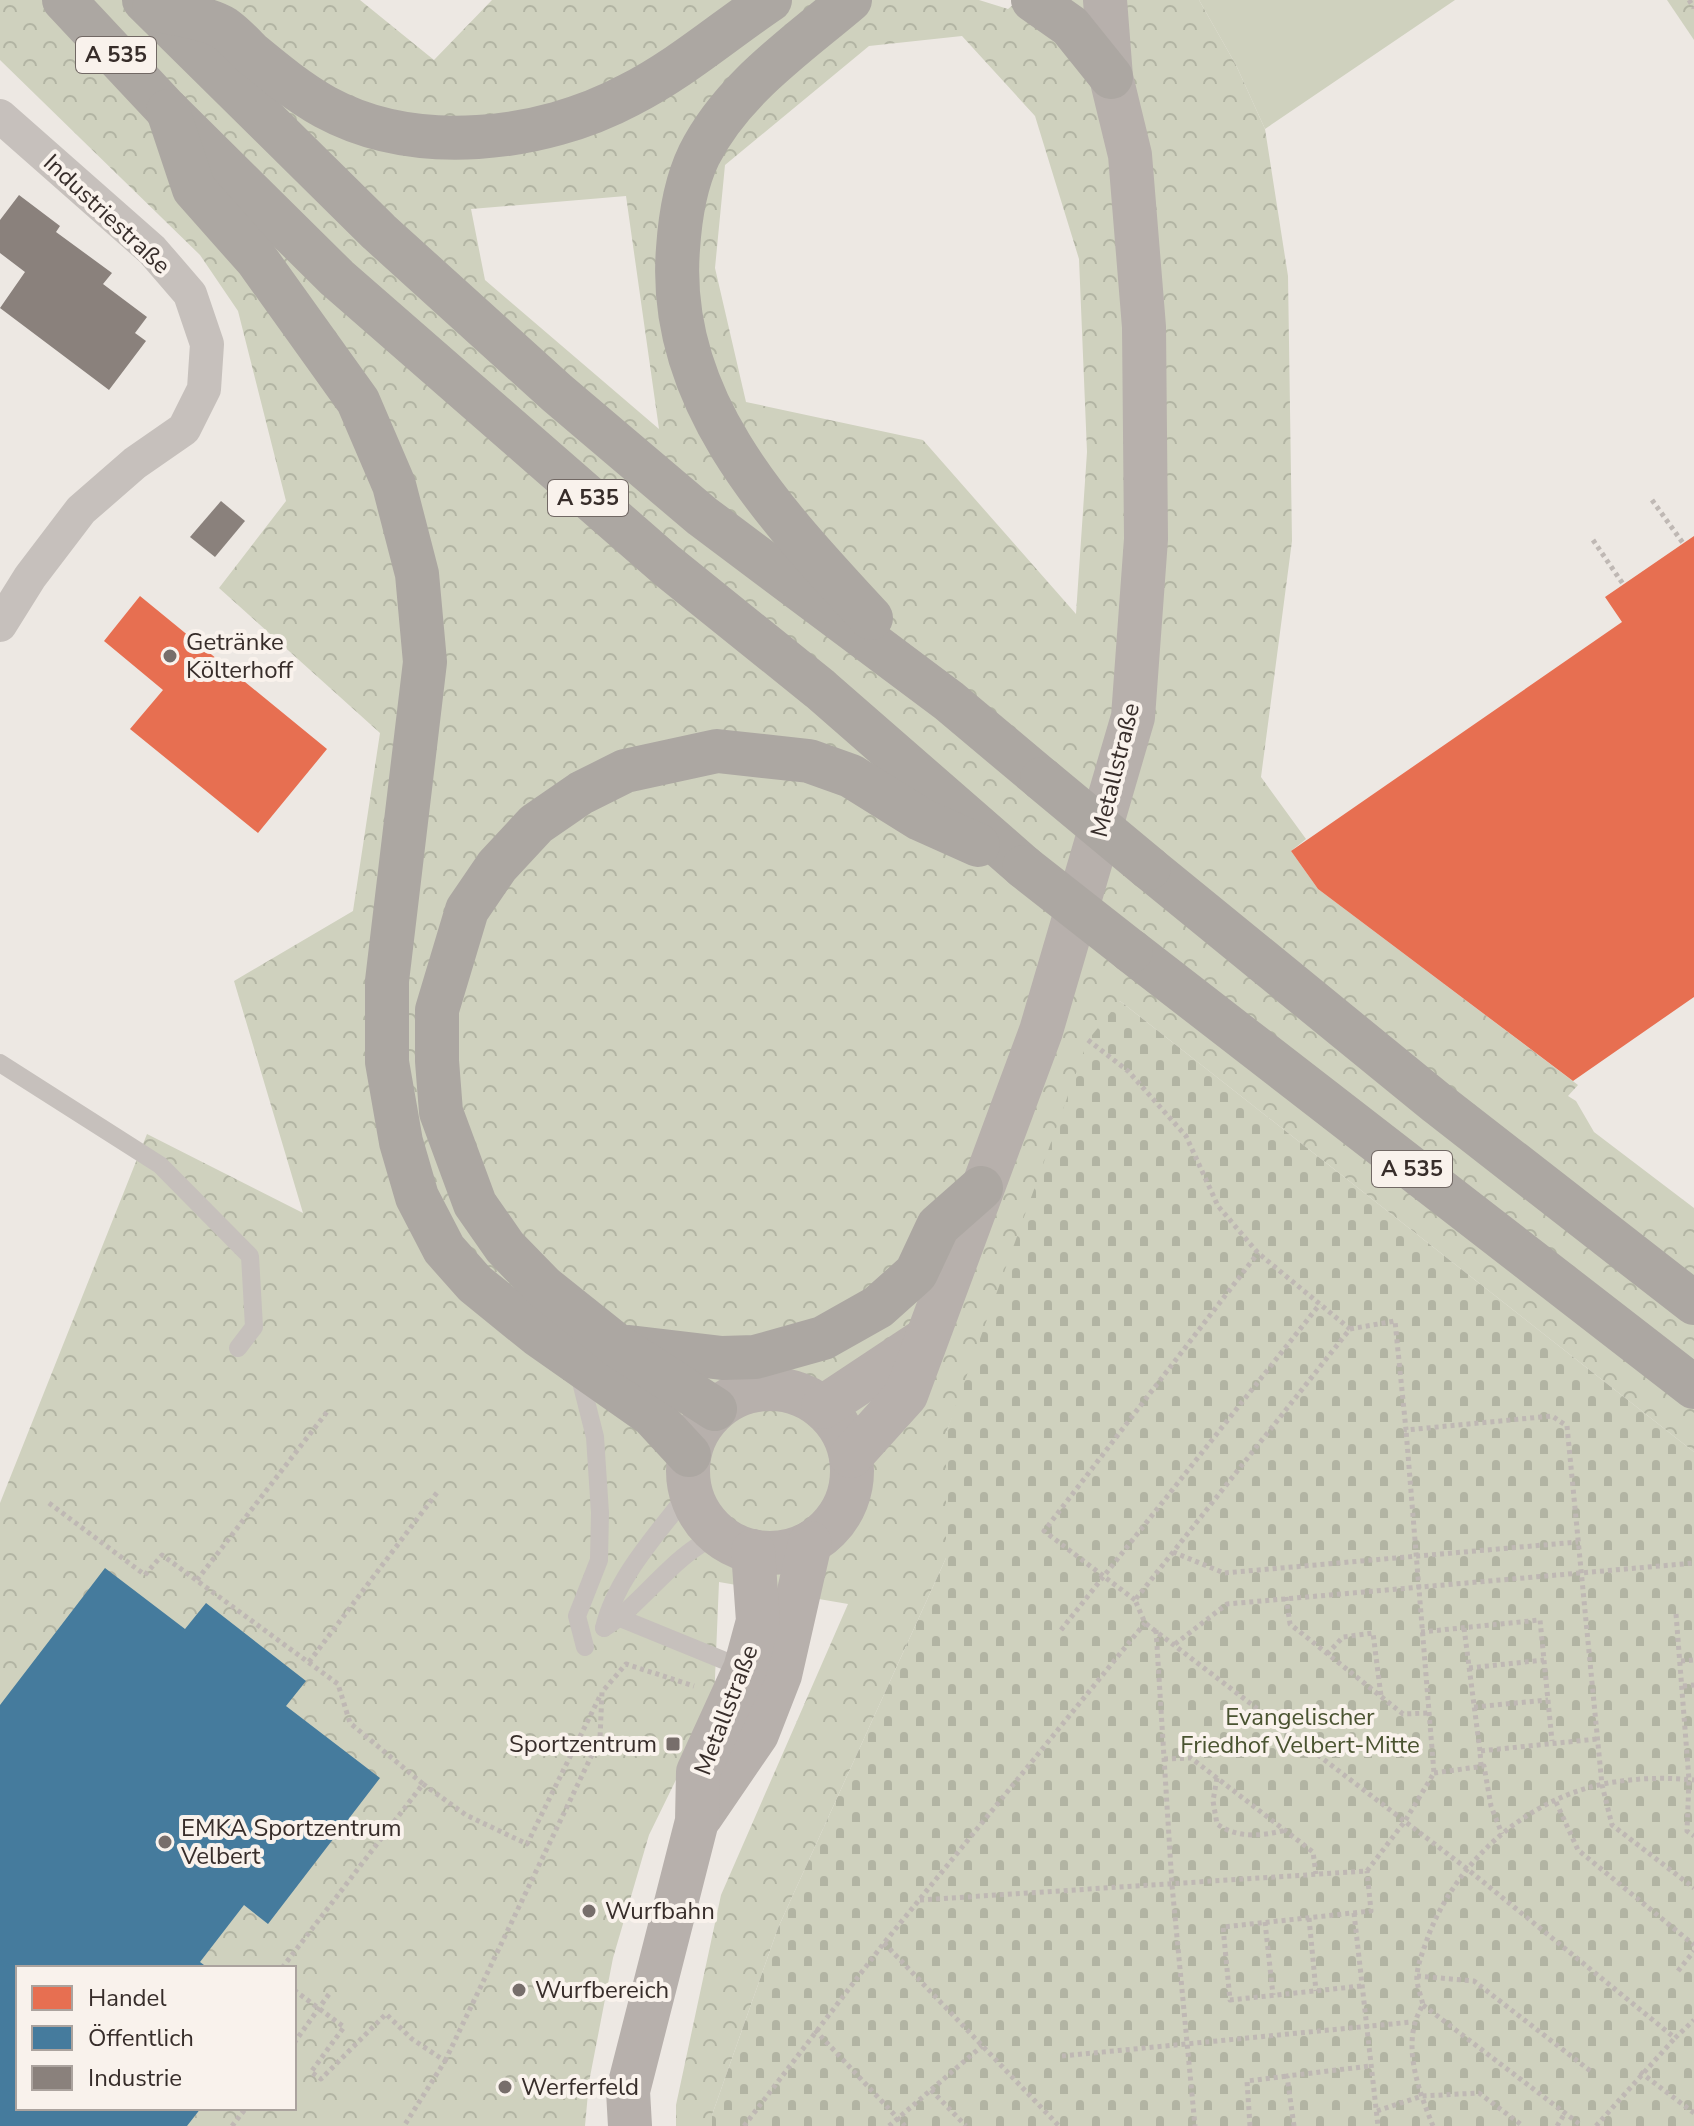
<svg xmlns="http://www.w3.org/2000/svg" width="1694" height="2126" viewBox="0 0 1694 2126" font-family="'Nunito Sans',sans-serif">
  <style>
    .grass { fill: #cfd1be }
    .forest { fill: url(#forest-crowns); fill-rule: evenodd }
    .cemetery { fill: url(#cemetery-stones) }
    .shops { fill: #e76f51 }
    .public { fill: #457b9d }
    .industry { fill: #8a817c }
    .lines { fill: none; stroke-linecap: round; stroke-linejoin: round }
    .path { stroke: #bfb8b4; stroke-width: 5; stroke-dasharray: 4 4; stroke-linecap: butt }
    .lane { stroke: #c6c0bc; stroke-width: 18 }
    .street { stroke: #c6c0bc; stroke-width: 34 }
    .secondary { stroke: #b7b0ac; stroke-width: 44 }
    .highway { stroke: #aca7a2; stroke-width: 44 }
    .highway-bridge { stroke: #aca7a2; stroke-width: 44 }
    .poi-dot { fill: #776e6b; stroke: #f9f2ec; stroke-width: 3 }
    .labels { text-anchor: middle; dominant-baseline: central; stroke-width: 8; stroke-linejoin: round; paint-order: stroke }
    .shield { fill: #f9f2ec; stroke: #716864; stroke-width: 2 }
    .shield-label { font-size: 22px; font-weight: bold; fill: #372d2a }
    .street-label { font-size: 24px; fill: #372d2a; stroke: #f9f2ec }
    .poi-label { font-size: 24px; fill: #372d2a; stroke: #f9f2ec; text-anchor: start }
    .park-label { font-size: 24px; fill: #495330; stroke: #f9f2ec }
  </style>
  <defs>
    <pattern id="forest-crowns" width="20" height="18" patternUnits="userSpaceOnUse" patternTransform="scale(2)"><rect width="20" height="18" fill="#cfd1be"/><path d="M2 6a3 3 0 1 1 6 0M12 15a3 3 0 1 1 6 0" fill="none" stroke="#b2b4a3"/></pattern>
    <pattern id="cemetery-stones" width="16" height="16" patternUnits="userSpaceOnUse" patternTransform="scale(2)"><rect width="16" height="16" fill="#cfd1be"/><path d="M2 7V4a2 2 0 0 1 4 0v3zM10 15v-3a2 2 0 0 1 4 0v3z" fill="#b2b4a3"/></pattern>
  </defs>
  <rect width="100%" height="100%" fill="#ede8e3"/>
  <!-- grass -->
  <polygon class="grass" points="1199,0 1455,0 1265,129 1236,65"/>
  <!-- forest -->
  <g class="forest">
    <path d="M 0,0 L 360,0 L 434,60 L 492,0 L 979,0 L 1008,9 L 1019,0 L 1199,0 L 1236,65 L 1265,129 L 1288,276 L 1292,541 L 1261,777 L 1306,839 L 1291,851 L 1318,889 L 1578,1085 L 1568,1096 L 1576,1101 L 1594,1132 L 1694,1208 L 1694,1452 L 1120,1001 L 946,1433 L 946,1558 L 778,1928 L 712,2115 L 712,2126 L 676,2126 L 676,2105 L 721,1895 L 848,1604 L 719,1582 L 714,1702 L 649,1835 L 613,1958 L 589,2082 L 585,2126 L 0,2126 L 0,1503 L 147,1134 L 303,1213 L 234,981 L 353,911 L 380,733 L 219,588 L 286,501 L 238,311 L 200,255 L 0,60 ZM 962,36 L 1035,116 L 1079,259 L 1087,452 L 1076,614 L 923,440 L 746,402 L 715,268 L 725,165 L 869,46 ZM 626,196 L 659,429 L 485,280 L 471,209 ZM 18,1968 L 294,1968 L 294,2108 L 18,2108 Z"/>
    <polygon points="1667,0 1694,0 1694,40"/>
  </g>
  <!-- cemetery -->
  <polygon class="cemetery" points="1120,1001 1694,1452 1694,2126 712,2126 712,2115 778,1928 946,1558 946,1433 1088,1040"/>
  <!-- shops -->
  <g class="shops">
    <polygon points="1694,536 1694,997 1573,1081 1318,889 1291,851 1622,622 1605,597"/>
    <polygon points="140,596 327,749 258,833 130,729 163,690 104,641"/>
  </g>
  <!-- public -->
  <polygon class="public" points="105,1568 185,1629 206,1603 306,1681 286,1706 380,1778 268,1924 244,1905 200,1962 208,1968 18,1968 18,2108 201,2108 187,2126 0,2126 0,1705"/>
  <!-- industry -->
  <g class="industry">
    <polygon points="19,195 60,226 56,232 112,273 103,284 147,317 135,333 146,341 109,390 0,308 25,272 0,253 0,220"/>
    <polygon points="221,501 245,521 215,557 190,537"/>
  </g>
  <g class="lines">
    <!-- path -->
    <g class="path">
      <polyline points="1689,0 1694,8"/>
      <polyline points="1652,500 1683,543"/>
      <polyline points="1593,540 1623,584"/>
      <polyline points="1088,1040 1128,1071 1186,1136 1218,1206 1258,1253 1350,1329 1135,1600 1145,1623 1466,1868 1675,2038 1694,2020"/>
      <polyline points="1350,1329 1395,1321 1406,1430 1552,1416 1567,1426 1602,1785 1612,1825 1694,1888"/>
      <polyline points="49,1503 145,1575 162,1555 338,1684 350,1723 423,1784 282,1968"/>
      <polyline points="1173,1552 1224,1573 1578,1542"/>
      <polyline points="197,1580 327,1412"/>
      <polyline points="1286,1597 1290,1624 1403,1714 1429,1713"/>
      <polyline points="1135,1600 1044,1531 1258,1253"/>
      <polyline points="1676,1614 1689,1780 1687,1831 1694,1836"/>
      <polyline points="1464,1628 1480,1751"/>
      <polyline points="1061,1630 1320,1304"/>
      <polyline points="1156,1630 1172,1885 1195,2126"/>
      <polyline points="1421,1632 1540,1620 1552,1741"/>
      <polyline points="1175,1644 1227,1604 1694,1563"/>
      <polyline points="1327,1654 1343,1637 1373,1633 1381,1696"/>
      <polyline points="1681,1661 1694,1660"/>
      <polyline points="309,1662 439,1490"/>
      <polyline points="1469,1668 1544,1660"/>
      <polyline points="1683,1686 1694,1685"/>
      <polyline points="1474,1707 1548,1700"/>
      <polyline points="1164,1759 1191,1758 1313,1852 1316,1874"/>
      <polyline points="1481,1766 1480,1751 1597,1739"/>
      <polyline points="1434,1773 1484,1766 1491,1806 1502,1834"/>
      <path d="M 1217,1778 L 1213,1801 L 1217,1824 C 1238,1839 1262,1836 1286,1830"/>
      <polyline points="423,1784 466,1815 527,1844 601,1694"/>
      <polyline points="1556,1802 1578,1850 1694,1945"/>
      <polyline points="920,1900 1367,1871 1405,1821 1434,1773 1406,1430"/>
      <polyline points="1354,1913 1378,2126"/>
      <polyline points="1309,1918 1316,1991"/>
      <polyline points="1265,1922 1273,1995"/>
      <polyline points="884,1943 1059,2126"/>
      <polyline points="1678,1971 1694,1951"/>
      <polyline points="1417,1976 1474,1981 1593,2073"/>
      <polyline points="1361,1986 1230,2000 1223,1927 1371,1911 1367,1871"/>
      <polyline points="294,1990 344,2027 311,2072 321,2079 386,2014 412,2039 445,2061 404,2126"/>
      <polyline points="1423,2005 1582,2126"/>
      <polyline points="815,2030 905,2126"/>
      <polyline points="294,2043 329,1994"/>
      <polyline points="1062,2056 1412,2022"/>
      <polyline points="445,2061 600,1738 602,1692 626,1664 694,1686"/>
      <polyline points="1640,2072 1694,2113"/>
      <polyline points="931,2090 966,2126"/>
      <polyline points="1377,2111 1422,2096 1479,2093 1523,2126"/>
      <polyline points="232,2126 246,2108"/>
      <polyline points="744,2126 884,1943 1145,1623"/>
      <polyline points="889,2126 982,2046"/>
      <polyline points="1250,2126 1247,2081 1287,2076"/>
      <polyline points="1294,2126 1287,2076 1370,2066"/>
      <path d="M 1433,2126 C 1418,2089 1400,2041 1423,2005 C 1421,1996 1416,1984 1417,1975 C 1418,1962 1425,1946 1429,1934 C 1458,1861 1524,1801 1603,1784 C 1633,1778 1664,1777 1694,1780"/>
      <polyline points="1557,2126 1565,2113"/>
      <polyline points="1596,2126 1675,2038"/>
    </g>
    <!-- lane -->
    <g class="lane">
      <polyline points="0,1063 160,1165 250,1256 254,1327 238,1348"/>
      <polyline points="578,1370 595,1437 600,1513 599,1560 577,1616 585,1647"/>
      <polyline points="620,1618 745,1669"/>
      <path d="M 604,1628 C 616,1577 659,1532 690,1491"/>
      <path d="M 604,1628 C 645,1602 672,1555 718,1535"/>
    </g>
    <!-- street -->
    <polyline class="street" points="0,116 152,250 190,294 207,344 204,389 184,429 135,463 81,510 30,577 0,625"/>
    <!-- secondary -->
    <g class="secondary">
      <circle cx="770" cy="1471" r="82"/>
      <polyline points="823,1407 924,1340"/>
      <polyline points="851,1456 906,1395 1041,1031 1133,717 1146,539 1144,327 1130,155 1111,77 1105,0"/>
      <polyline points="701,1816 757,1734 780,1675 810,1543"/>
      <polyline points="630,2126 628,2091 697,1821 698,1772 745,1669 758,1621 753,1551"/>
    </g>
    <!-- highway -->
    <g class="highway">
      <polyline points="64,0 168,111 337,278 666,565 820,689 1024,867"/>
      <polyline points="144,0 379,232 557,393 702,516 949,701 1042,779"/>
      <path d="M 850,0 C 796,46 732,89 699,155 C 685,184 680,218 678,249 C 666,401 775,514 871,618"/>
      <polyline points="1033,0 1070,26 1111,77"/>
      <path d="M 154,9 C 175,14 206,17 224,28 C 234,35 243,45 251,53 C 274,72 298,92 325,107 C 415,156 541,142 629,95 C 679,70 724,31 770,0"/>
      <polyline points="168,111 194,189 257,260 358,401 394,485 417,574 425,662 387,981 387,1062 401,1142 417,1197 444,1249 475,1284 538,1335 652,1415 689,1455"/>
      <polyline points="1149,868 1437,1103 1694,1303"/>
      <polyline points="1131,951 1694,1387"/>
      <polyline points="629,1347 722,1358 755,1357 823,1338 878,1307 916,1273 938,1226 981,1188"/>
      <polyline points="715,1409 619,1347 544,1287 505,1247 475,1204 441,1112 437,1061 437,1010 467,910 497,866 536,824 581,793 625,771 717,751 809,761 851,776 920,819 978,845"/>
    </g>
    <!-- highway-bridge -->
    <g class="highway-bridge">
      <polyline points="1042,779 1149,868"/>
      <polyline points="1024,867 1131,951"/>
    </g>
  </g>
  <!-- markers -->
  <g class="poi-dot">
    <circle cx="170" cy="656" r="8"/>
    <rect x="665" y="1736" width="16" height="16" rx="4"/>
    <circle cx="165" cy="1842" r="8"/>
    <circle cx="589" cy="1911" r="8"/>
    <circle cx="519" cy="1990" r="8"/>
    <circle cx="505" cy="2087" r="8"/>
  </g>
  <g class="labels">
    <!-- shield labels -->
    <g class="shield">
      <rect x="76" y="37" width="80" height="36" rx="6"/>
      <rect x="548" y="480" width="80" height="36" rx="6"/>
      <rect x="1372" y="1151" width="80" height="36" rx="6"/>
    </g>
    <g class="shield-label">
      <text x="116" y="55">A 535</text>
      <text x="588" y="498">A 535</text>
      <text x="1412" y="1169">A 535</text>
    </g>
    <!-- street labels -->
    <g class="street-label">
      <text transform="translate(107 214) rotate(43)">Industriestraße</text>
      <text transform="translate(1115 770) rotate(-76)">Metallstraße</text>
      <text transform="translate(726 1710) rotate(-69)">Metallstraße</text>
    </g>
    <!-- poi labels -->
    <g class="poi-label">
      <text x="186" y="642">Getränke<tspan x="186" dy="28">Költerhoff</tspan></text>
      <text x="657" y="1744" text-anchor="end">Sportzentrum</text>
      <text x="181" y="1828">EMKA Sportzentrum<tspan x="181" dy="28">Velbert</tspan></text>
      <text x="605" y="1911">Wurfbahn</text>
      <text x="535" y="1990">Wurfbereich</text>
      <text x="521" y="2087">Werferfeld</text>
    </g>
    <!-- park labels -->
    <g class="park-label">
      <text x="1300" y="1717">Evangelischer<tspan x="1300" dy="28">Friedhof Velbert-Mitte</tspan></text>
    </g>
  </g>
  <!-- legend -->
  <rect x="16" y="1966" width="280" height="144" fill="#f9f2ec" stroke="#aba39e" stroke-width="2"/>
  <rect x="32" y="1986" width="40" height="24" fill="#e76f51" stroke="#aba39e" stroke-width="2"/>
  <text x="88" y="2006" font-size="24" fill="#372d2a">Handel</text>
  <rect x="32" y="2026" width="40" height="24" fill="#457b9d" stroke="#aba39e" stroke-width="2"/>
  <text x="88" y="2046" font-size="24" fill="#372d2a">Öffentlich</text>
  <rect x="32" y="2066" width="40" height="24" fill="#8a817c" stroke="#aba39e" stroke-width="2"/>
  <text x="88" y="2086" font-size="24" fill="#372d2a">Industrie</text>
</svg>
